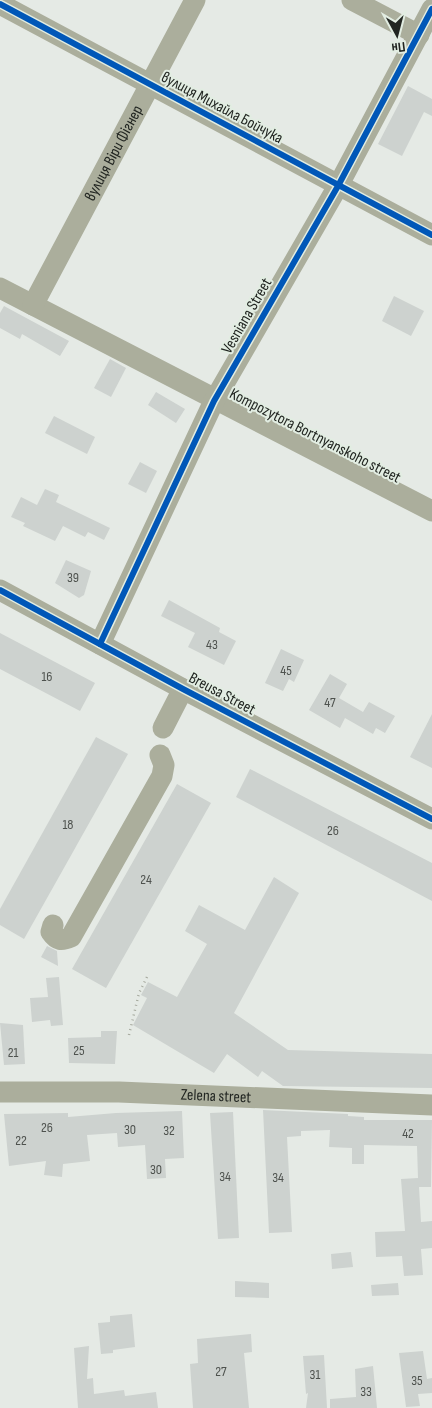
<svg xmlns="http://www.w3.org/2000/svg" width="432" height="1408" viewBox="0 0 432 1408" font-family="'Sofia Sans Condensed',sans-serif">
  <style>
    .building { fill: #cdd2cf }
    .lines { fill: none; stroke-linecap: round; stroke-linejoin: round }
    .path { stroke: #a6a99e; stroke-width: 2.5; stroke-dasharray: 1 4; stroke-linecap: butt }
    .minor { stroke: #abae9c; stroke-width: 21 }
    .cycleway-casing { stroke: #e2ede2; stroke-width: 9 }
    .cycleway { stroke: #0057b8; stroke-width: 6 }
    .labels { text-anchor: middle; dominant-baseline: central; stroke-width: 4; stroke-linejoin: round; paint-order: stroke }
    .number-label { font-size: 14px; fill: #4e524e }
    .street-label { font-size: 16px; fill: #212521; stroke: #e2ede2 }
  </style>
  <rect width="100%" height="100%" fill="#e5eae5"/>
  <!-- building -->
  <g class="building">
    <polygon points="408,86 432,99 432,116 424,112 402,156 378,144"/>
    <polygon points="394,296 424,311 411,336 382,321"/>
    <polygon points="4,306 69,341 60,356 22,334 20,339 0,328 0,313"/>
    <polygon points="110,359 126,368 111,397 94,388"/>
    <polygon points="156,392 185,409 176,423 148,405"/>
    <polygon points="54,416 95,437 87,454 45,433"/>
    <polygon points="140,462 157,471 146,493 128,484"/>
    <polygon points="45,489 59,495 56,502 110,528 104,540 88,532 85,537 63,526 55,541 23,526 25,523 11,517 21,497 37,505"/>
    <polygon points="66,560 91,571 84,595 79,598 55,583"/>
    <polygon points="169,600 220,628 219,632 236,641 224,665 188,647 195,633 161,616"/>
    <polygon points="0,633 95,683 80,711 0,669"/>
    <polygon points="281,649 304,660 294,682 289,679 283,691 265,683"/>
    <polygon points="330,674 347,684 339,698 363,712 369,702 395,716 385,733 376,728 373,734 345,718 340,728 309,710"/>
    <polygon points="432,714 432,768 410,757"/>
    <polygon points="96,737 128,754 24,939 0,925 0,909"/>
    <polygon points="250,769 432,863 432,901 236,797"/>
    <polygon points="177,784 211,803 106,988 72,969"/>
    <polygon points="274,877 299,893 234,1013 288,1050 432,1054 432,1088 283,1086 262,1071 258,1077 227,1054 214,1073 133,1025 147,998 141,995 148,982 177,997 207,944 185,931 199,905 245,930"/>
    <polygon points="47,946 57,951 58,966 41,957"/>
    <polygon points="59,977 63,1025 51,1026 50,1020 32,1022 30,998 48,997 46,978"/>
    <polygon points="0,1023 23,1025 25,1064 4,1065"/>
    <polygon points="101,1031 117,1031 115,1064 69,1063 68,1038 101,1037"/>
    <polygon points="263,1110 348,1114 348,1116 364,1117 364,1120 432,1120 431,1187 419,1187 421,1222 432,1221 432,1248 421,1249 423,1275 404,1276 402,1256 376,1257 375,1232 405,1231 401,1179 418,1178 417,1146 364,1145 364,1164 352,1164 352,1148 329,1147 330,1130 301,1131 301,1136 287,1137 292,1232 269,1233"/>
    <polygon points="182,1111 184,1158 165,1159 166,1178 147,1179 145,1145 118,1147 117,1133 87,1135 90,1161 63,1164 62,1177 44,1175 46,1161 9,1166 4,1114 68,1113 68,1117 116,1113"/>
    <polygon points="233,1112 239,1238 218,1239 210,1113"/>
    <polygon points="351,1252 353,1267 332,1269 331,1254"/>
    <polygon points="235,1281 269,1283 269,1298 235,1297"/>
    <polygon points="398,1283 399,1295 372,1296 371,1285"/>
    <polygon points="132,1314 135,1347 113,1350 113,1353 101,1354 98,1323 110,1322 110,1316"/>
    <polygon points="251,1334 252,1352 244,1353 249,1408 193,1408 190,1364 198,1363 197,1339"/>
    <polygon points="89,1346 87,1379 93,1378 94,1394 124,1390 125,1396 156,1392 158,1408 78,1408 74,1348"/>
    <polygon points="423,1351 427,1379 432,1378 432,1393 418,1394 420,1406 406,1407 399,1353"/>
    <polygon points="324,1355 327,1408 306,1408 308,1393 306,1394 303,1356"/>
    <polygon points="373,1366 377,1408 330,1408 330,1399 356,1397 355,1369"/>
  </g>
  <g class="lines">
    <!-- path -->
    <polyline class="path" points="129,1035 139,993 148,975"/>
    <!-- minor -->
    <g class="minor">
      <polyline points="352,0 419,35"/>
      <polyline points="0,4 432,235"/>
      <polyline points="0,288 432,511"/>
      <path id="s1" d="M 33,305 L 195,0"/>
      <polyline points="0,590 183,689 432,819"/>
      <polyline points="100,644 214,401 338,186 432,9"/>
      <polyline points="163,728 183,689"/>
      <path d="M 53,925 L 51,932 C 57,941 62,941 71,937 L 162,776 L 164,765 L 160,755"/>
      <path id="s2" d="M 0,1092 L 119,1092 L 432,1105"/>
    </g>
    <defs>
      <g id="cycleway">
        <polyline points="0,4 432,235"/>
        <polyline points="0,590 183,689 432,819"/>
        <polyline points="100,644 214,401 338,186 432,9"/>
      </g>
    </defs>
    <!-- cycleway casing -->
    <use href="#cycleway" class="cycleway-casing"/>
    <!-- cycleway -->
    <use href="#cycleway" class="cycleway"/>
  </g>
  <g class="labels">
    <!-- number labels -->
    <g class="number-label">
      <text x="73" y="577">39</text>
      <text x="212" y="644">43</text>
      <text x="286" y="670">45</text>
      <text x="47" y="676">16</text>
      <text x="330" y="702">47</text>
      <text x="68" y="824">18</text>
      <text x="333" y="830">26</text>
      <text x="146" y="879">24</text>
      <text x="79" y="1050">25</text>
      <text x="13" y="1052">21</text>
      <text x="47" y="1127">26</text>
      <text x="130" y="1129">30</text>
      <text x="169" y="1130">32</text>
      <text x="408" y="1133">42</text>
      <text x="21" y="1140">22</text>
      <text x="156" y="1169">30</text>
      <text x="225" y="1176">34</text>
      <text x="278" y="1177">34</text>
      <text x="221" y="1371">27</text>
      <text x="315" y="1374">31</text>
      <text x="417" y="1380">35</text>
      <text x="366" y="1391">33</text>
    </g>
    <!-- street labels -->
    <g class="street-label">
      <text transform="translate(222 108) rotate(28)">вулиця Михайла Бойчука</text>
      <text stroke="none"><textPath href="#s1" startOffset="172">вулиця Віри Фігнер</textPath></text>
      <text transform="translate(247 316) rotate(-60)">Vesniana Street</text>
      <text transform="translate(315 436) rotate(27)">Kompozytora Bortnyanskoho street</text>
      <text transform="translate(222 694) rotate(28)">Breusa Street</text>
      <text stroke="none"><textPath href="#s2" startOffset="216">Zelena street</textPath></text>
    </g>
  </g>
  <!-- north arrow -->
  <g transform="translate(397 35) rotate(173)" stroke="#e2ede2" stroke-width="4" paint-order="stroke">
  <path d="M0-4L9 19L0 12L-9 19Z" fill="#212521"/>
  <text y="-8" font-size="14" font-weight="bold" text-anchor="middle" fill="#212521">Пн</text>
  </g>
</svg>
